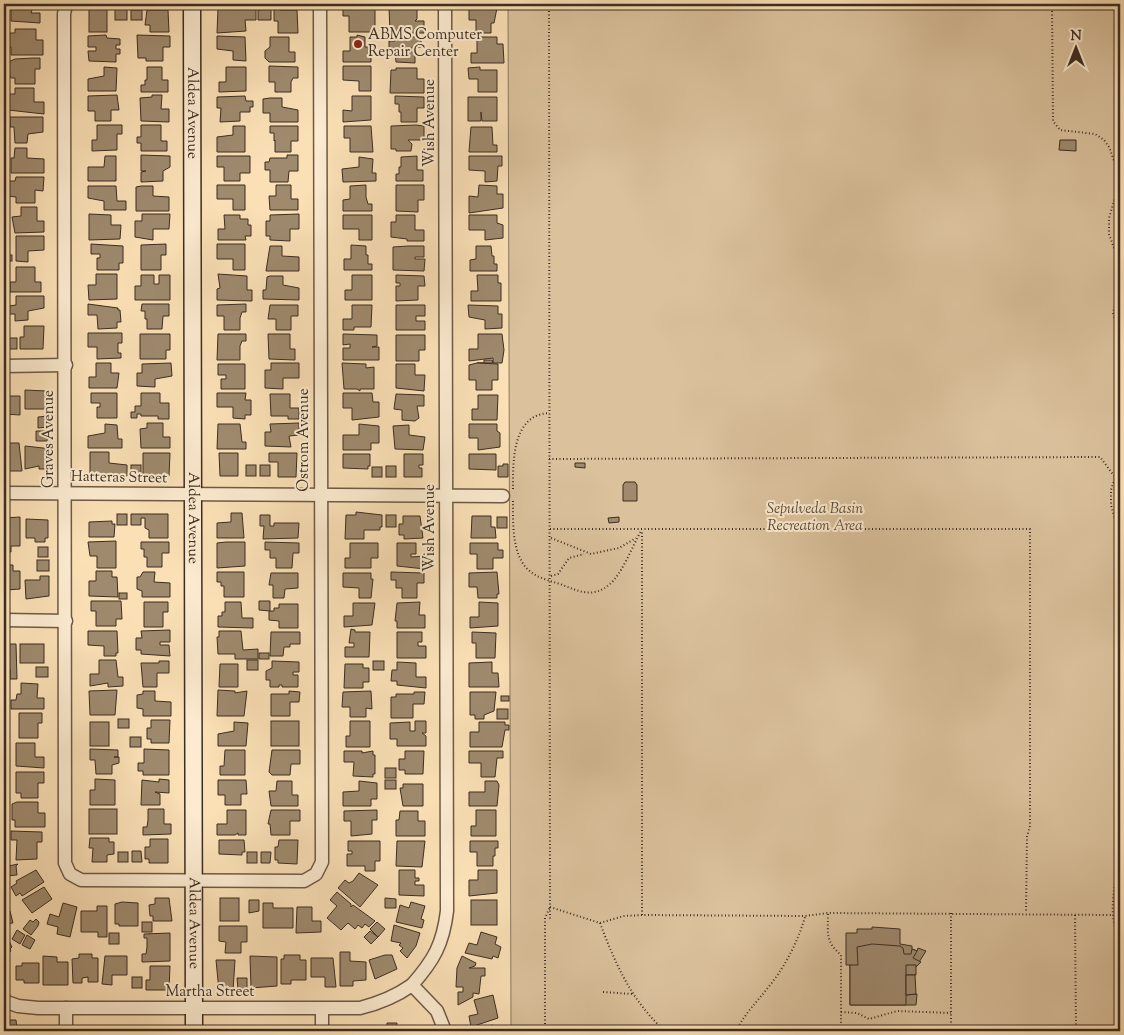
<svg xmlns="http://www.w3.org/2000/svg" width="1124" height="1035" viewBox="0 0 1124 1035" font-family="'Sorts Mill Goudy',serif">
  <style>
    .green { fill: #dbc29d; stroke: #8c785f }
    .building { fill: #9f8a6e; stroke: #3c2d21 }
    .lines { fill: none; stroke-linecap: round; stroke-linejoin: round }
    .street-casing { stroke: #6c5a46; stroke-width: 15 }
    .secondary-casing { stroke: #3c2d21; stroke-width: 19 }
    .path { stroke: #3c2d21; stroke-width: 2; stroke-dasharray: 1 2.5; stroke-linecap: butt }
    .street { stroke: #fcebd0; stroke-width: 12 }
    .secondary { stroke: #fcebd0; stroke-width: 16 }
    .poi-dot { fill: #8f2418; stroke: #fcebd0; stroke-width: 2 }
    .labels { text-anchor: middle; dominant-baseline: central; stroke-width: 4; stroke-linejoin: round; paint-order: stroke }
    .poi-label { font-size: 15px; fill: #3c2d21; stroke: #fcebd0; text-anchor: start }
    .street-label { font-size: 15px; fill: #3c2d21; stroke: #fcebd0 }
    .park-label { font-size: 15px; font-style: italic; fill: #5c4b3a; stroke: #fcebd0 }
  </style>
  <rect width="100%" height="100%" fill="#fbe0b6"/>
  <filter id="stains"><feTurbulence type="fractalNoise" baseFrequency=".004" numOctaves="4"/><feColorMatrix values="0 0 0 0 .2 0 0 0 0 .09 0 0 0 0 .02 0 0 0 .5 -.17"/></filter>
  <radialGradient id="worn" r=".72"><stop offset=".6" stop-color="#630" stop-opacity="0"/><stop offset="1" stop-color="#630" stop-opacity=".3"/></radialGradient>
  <!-- green -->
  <polygon class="green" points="508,4 1120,4 1120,1031 511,1031"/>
  <!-- building -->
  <g class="building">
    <polygon points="11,4 34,4 31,13 40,13 40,23 11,21"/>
    <polygon points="343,6 375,6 375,32 349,32 349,16 343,16"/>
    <polygon points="274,7 279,7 280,10 297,10 298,33 278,33 278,21 274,21"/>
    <polygon points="389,7 397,9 417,7 417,19 415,21 424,21 424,33 390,33"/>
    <polygon points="469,8 497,8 494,23 491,23 491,33 476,33 476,20 469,20"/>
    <rect x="89" y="9" width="18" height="23"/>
    <rect x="115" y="9" width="12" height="11"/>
    <polygon points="218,9 256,9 256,20 245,20 246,31 217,33"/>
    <polygon points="271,9 271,20 258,20 258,10"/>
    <rect x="131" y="10" width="11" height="10"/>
    <polygon points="147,10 168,10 169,32 150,32 150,25 145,25"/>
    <polygon points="15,29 36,29 36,40 43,40 43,55 11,55 11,47 8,47 8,33 15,33"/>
    <polygon points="106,35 107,38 120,39 120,45 116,45 116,49 120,49 120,54 116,54 116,62 89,61 88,51 96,51 96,47 88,47 88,36"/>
    <polygon points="137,35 170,36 170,47 163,47 163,61 146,61 146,58 138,58"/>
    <polygon points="357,35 365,37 365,47 368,47 368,55 371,55 371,62 343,62 343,51 350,51 350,37 357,37"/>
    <polygon points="217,36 245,37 246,61 233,60 233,51 217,49"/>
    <polygon points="270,37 289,37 289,52 295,52 295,62 269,62 265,58 265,51 270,47"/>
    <polygon points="414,37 421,37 421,47 412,47 412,52 415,52 415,63 396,62 395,51 389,51 389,41 395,41 396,38"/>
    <polygon points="477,37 497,37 497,44 503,44 504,63 471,63 471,53 477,53"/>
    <polygon points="33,58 40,58 40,69 35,69 35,84 15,84 15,78 11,78 8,72 8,62 15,59"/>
    <polygon points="269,66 298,67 298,78 293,78 291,82 291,92 275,92 275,82 269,82"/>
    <polygon points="343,66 371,66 371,91 359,91 359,81 343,80"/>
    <polygon points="104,67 117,68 116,91 88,91 88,79 104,76"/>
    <polygon points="147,67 162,67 162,80 168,80 168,92 141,92 141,85 145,85 145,80 147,80"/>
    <polygon points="226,67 246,67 246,91 219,92 219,82 226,82"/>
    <polygon points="480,67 480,70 497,70 497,92 478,92 478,79 469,79 468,68"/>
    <polygon points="396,68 417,68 417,79 424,79 424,93 390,93 391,70 396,70"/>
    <polygon points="15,88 34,88 34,102 44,102 44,114 8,110 8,94 15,94"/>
    <polygon points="117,95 119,110 111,110 111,121 95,121 95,111 88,111 88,96"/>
    <polygon points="152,95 162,95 161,109 169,109 169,122 141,121 140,98 152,97"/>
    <polygon points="245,96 246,101 253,101 253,107 250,107 250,112 240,112 240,121 220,122 221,108 217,108 217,97"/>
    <polygon points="352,96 371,96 371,120 343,122 343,110 352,111"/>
    <polygon points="395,96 424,97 424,108 417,108 417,122 401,122 401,112 399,112 399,104 395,104"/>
    <polygon points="468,97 497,97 497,121 482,121 481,112 481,121 468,121"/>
    <polygon points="270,98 282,98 282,107 298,110 298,122 270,122 270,113 263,113 263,99"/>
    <polygon points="10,117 43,117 43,132 28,134 27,143 15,143 14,127 10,127"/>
    <polygon points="97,125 122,125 122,134 117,134 117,150 92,151 92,140 97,140"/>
    <polygon points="141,125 161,125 161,141 167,141 167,151 141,151 141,143 137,143 137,137 141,137"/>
    <polygon points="416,125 424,126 424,140 408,140 412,144 411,151 396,151 396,149 391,149 391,126"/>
    <polygon points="233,126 245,126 245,152 217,152 217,137 233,135"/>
    <polygon points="270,126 298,126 298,141 291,141 291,152 275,152 275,140 274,141 274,133 270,133"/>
    <polygon points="344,126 371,126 373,152 350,152 350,138 344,138"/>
    <polygon points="471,127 492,127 493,145 497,145 497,152 469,152"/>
    <polygon points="1060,140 1076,140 1076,151 1059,150"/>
    <polygon points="15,148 27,148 27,158 44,159 44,173 11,173 11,158 14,158"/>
    <polygon points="141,155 170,156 170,167 163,171 163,181 141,182 141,172 146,171 141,171"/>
    <polygon points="287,155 298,155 298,171 289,171 288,182 270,182 270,170 265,170 265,162 269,162 270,158 287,158"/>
    <polygon points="105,156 116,156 116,181 88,181 88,167 104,167"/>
    <polygon points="217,156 250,156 250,173 240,173 240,181 224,181 224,167 217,167"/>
    <polygon points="417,156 417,170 423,170 423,181 396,181 396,174 399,174 399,167 401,167 401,157"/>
    <polygon points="469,156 502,156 502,166 498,166 497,181 485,182 485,171 469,170"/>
    <polygon points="359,157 373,159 372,173 376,173 376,181 343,182 342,169 359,167"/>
    <polygon points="16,177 44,177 43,191 35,190 35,203 16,203 16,197 8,196 8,181 15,181"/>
    <polygon points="217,185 245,185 245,210 233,210 233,199 217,199"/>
    <polygon points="276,185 291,185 291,199 298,199 298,210 270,210 269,196 276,196"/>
    <polygon points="366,185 366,197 368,204 372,204 372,211 343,211 343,200 350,199 350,186"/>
    <polygon points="396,185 424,185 424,200 418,200 418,212 396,211"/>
    <polygon points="479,185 497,186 497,194 503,194 503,208 469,213 469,196 478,197"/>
    <polygon points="88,186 116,186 117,201 126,201 126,210 104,210 104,201 88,198"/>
    <polygon points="141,186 153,186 153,196 169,197 169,211 136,211 136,187"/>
    <polygon points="21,207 37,207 37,221 44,221 44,232 15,233 12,217 21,216"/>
    <polygon points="89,214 111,215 111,225 121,225 120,239 89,240"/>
    <polygon points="142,214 170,214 169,229 153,229 153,240 135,237 135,221 142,221"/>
    <polygon points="299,214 299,229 290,229 290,241 270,240 270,236 266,236 266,221 270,221 270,215"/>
    <polygon points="224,215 240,215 240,219 248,219 248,225 251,225 251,236 245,236 246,240 218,240 218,229 225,229"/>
    <polygon points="343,215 372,215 372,240 359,240 359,229 343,229"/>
    <polygon points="396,215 415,215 415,230 424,230 424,241 407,241 407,239 391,237 391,222 396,222"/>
    <polygon points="469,215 497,215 497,223 503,225 503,238 485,240 485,230 469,230"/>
    <polygon points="16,236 44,236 44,250 28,251 28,262 16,261"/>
    <polygon points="91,244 123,246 123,263 119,263 119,270 97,270 97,258 100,258 100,254 91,254"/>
    <polygon points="166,244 166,255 161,255 161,270 141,270 141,245"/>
    <polygon points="217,244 245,244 245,270 233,270 233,259 217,259"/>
    <polygon points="351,245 366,246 366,255 368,255 368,264 372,264 372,270 344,270 344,259 351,259"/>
    <polygon points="270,246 282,246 282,256 299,257 299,271 266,271"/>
    <polygon points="408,246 424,246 424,257 415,257 415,259 425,259 424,271 393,270 393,247"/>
    <polygon points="476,246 491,246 492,256 494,256 494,264 497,264 497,271 470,271 470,260 476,259"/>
    <rect x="4" y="255" width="8" height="6"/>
    <polygon points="16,267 35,267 35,282 41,282 41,292 10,292 10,282 16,282"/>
    <polygon points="96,274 117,274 117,299 89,300 88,285 96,285"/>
    <polygon points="218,274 247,276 247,290 252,290 252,301 217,300 217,289 220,288"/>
    <polygon points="141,275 154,275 154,284 159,284 159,275 170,275 170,300 135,300 135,286 141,286"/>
    <polygon points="352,275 372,275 372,300 345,300 345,290 352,290"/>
    <polygon points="396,275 424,276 425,286 418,286 418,300 396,301 396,286 400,286 400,283 396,283"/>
    <polygon points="477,275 498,275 498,283 501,283 501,301 471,301 471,291 478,291"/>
    <polygon points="270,276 283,276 283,285 299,288 299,300 263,299 263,290 266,290 267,277"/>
    <polygon points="16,296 44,296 44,308 28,311 28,320 15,321 15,314 9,314 9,306 16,305"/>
    <polygon points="88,304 118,308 118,310 120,310 121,322 117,322 117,328 98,329 97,315 88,315"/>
    <polygon points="142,304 169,304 169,316 163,316 162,329 147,329 147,319 145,319 145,311 141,311"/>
    <polygon points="246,304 246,312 242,312 240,318 240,330 224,330 224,316 217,316 217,305"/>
    <polygon points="270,305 298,305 298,316 291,316 291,330 276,330 276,319 268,319"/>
    <polygon points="352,305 372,305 371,327 354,327 354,330 343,330 343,319 352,319"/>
    <polygon points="396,305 425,305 425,316 416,316 416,321 425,321 425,330 396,330"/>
    <polygon points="468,305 498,306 498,314 502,314 502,328 485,329 485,320 469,317"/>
    <polygon points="24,326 44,326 43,349 20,349 20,337 24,337"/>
    <polygon points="88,333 122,333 122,343 118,343 118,353 121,353 121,358 97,359 97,347 88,347"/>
    <polygon points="140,334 170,334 170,350 166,350 166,359 140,359"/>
    <polygon points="218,334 246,334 246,341 242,341 240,346 240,360 217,360"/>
    <polygon points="268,334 290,334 290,349 295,349 295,360 269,359"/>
    <polygon points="343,334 377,335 377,346 372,347 379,347 379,360 343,360 343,348 350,348 350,344 343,345"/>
    <polygon points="478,334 502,334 504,350 502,363 477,363 484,363 484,360 492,360 493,363 493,358 469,361 469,349 478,349"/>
    <polygon points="396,335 425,335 425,350 419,350 419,361 396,361"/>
    <rect x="5" y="338" width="12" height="11"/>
    <polygon points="96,363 111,363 111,373 119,373 117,388 89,388 89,377 96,377"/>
    <polygon points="171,363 172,376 155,379 155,387 137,386 137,373 142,373 142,364"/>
    <polygon points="271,363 299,363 299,378 283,378 283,389 265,388 265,370 271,370"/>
    <polygon points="342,363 366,364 366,368 374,367 374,389 360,389 360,391 357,389 344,389"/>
    <polygon points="477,363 498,364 498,380 492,380 492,390 476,390 476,380 469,380 469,365"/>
    <polygon points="218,364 245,364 245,389 221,389 221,379 226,379 226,375 218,375"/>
    <polygon points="396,364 415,364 415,375 425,375 424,391 396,388"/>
    <polygon points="4,390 6,390 6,396 20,396 20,415 4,414"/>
    <polygon points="25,390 47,391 47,409 25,409"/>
    <polygon points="91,393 117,393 117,418 97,418 97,407 100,407 100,403 91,403"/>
    <polygon points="141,393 160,393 160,403 169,403 169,419 158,419 158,416 141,416 141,414 137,414 137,418 131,418 131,412 135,412 135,406 141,406"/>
    <polygon points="217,393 246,393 245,400 251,400 251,415 245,415 245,419 233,418 233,407 217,407"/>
    <polygon points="343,393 372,393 373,402 379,402 379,417 352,420 352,408 343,408"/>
    <polygon points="270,394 290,394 290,408 299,408 299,419 288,419 288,416 271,416"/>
    <polygon points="396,394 424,395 424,406 417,406 419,418 415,421 402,420 402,410 394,409"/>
    <polygon points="478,395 498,395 497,420 472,420 472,409 478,409"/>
    <polygon points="48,416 48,427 38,428 38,417"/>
    <polygon points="147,423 163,423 163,437 170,437 170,448 141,448 140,429 147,428"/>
    <polygon points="299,423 299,435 289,436 291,447 265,446 265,432 271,432 270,424"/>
    <polygon points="105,424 117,425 118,439 122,439 122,448 88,448 88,436 105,433"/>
    <polygon points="218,424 240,424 242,442 246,442 246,449 217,449"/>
    <polygon points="359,424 379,426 379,443 371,443 371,450 343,450 343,435 359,435"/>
    <polygon points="469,424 497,424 497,431 500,433 500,447 478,450 478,438 469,438"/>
    <polygon points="409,425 409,435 425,437 423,450 395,449 393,426"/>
    <polygon points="36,431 48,431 47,441 36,441"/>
    <polygon points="4,443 19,443 22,471 6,471"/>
    <polygon points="25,446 52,449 52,454 48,454 48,469 39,469 39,466 25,469"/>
    <polygon points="90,452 109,452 109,463 127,465 127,476 90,476"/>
    <polygon points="143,453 170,453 169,476 143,476"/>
    <polygon points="219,453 238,453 238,476 220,476"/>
    <polygon points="269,453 297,453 296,477 278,477 278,462 269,462"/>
    <polygon points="343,454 370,454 370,466 368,466 368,469 343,468"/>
    <polygon points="404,454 423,454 423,465 419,465 419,468 422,468 422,477 404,477"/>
    <polygon points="469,454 496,454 496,470 469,469"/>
    <polygon points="575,463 585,463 585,468 575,467"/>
    <polygon points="503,464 508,464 508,477 498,477 498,466 503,466"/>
    <rect x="131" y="465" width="10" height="11"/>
    <rect x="246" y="465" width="10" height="11"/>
    <rect x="260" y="465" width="10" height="11"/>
    <rect x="386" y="466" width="10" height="11"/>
    <rect x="372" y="467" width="10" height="10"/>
    <polygon points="625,482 635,482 637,485 637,501 623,501 623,485"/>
    <polygon points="356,512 382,515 382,527 380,527 380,530 364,530 364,539 345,539 346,515 356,515"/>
    <polygon points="231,513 242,513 244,538 217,538 217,523 231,522"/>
    <rect x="117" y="514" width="10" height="11"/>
    <polygon points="131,514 168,514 168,538 149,538 149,530 145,528 145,518 141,518 141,525 131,525"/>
    <polygon points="260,515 270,515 270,526 274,526 274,523 299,523 298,538 263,539 264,526 260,526"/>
    <rect x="386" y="515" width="10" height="12"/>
    <polygon points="403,516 420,516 423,538 404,539 404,535 399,535 399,524 403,524"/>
    <polygon points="472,516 491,516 491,527 495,527 496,538 471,538"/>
    <polygon points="20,517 20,546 11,546 11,552 4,552 4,518"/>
    <rect x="497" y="517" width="10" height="11"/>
    <polygon points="619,517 619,522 609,523 608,518"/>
    <polygon points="26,519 48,520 48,538 45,538 45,542 35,542 35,538 26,538"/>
    <polygon points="112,521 112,524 115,524 114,537 89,537 89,522"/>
    <polygon points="116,541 116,568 97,568 97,556 90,556 88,542"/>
    <polygon points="141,542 169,542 169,553 162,553 162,567 147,567 147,557 144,557 144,549 141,549"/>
    <polygon points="226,542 245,542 245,566 217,568 217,543"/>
    <polygon points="265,542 299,543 299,553 293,553 292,568 276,568 276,558 270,558 270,550 265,550"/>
    <polygon points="350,543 378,543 378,558 371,558 371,568 345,568 345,558 350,558"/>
    <polygon points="397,543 416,543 416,554 411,554 411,557 425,556 425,569 397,566"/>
    <polygon points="470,543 498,543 498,550 503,550 503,558 493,558 493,569 477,569 477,554 470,554"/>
    <rect x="38" y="547" width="10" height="10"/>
    <rect x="37" y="560" width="12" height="11"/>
    <polygon points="4,565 13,565 13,571 20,571 20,589 6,590 6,599 4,599"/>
    <polygon points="96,571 112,571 112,577 117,577 118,597 89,596 89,581 96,581"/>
    <polygon points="143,572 155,572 154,582 170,583 170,597 142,597 142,591 137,589 137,577 140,577"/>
    <polygon points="217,572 244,572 244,597 224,597 224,586 221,586 221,582 217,582"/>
    <polygon points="391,572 424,573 424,583 417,583 417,598 402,598 402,588 396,588 396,580 391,580"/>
    <polygon points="497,572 499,594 497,594 497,598 478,598 477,587 469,587 469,573"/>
    <polygon points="271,573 298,573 298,588 285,589 284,598 273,598 273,585 269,585"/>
    <polygon points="343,573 371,573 371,579 373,579 371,598 359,598 359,588 343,587"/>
    <polygon points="40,576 49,576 49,596 26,599 25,580 40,580"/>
    <rect x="119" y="593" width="8" height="6"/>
    <polygon points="91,601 121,601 122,619 116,619 116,626 96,626 96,611 91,611"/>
    <polygon points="259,601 270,601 270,611 259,610"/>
    <polygon points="144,602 168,602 168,612 163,612 163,627 144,627"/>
    <polygon points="225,602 241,602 242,618 253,618 253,628 218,627 218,616 222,616 222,612 225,612"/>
    <polygon points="420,602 419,615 425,615 425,628 397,628 397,621 395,621 397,603"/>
    <polygon points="479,602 498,603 498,626 470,628 470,617 479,617"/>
    <polygon points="353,603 375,603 372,625 344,627 344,616 353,616"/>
    <polygon points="279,604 298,604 298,628 279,628 279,621 269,620 269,611 274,611 274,608 279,608"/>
    <polygon points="351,629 355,630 355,632 370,632 369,657 345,657 345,647 354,647 354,643 349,643"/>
    <polygon points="170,630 170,642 160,642 160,645 169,645 170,656 141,654 141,650 136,650 136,638 142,638 141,631"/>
    <polygon points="88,631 117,631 118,653 116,653 116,656 104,656 104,646 88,645"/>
    <polygon points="219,631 241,631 243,650 258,649 258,659 235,659 235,654 218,654 217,637 219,637"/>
    <polygon points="271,632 300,632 300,644 290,644 290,647 284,647 283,656 270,656"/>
    <polygon points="397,632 422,632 422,642 418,642 418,646 426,646 426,658 397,658"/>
    <polygon points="472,632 496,633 495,658 476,658 476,643 472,643"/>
    <polygon points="6,644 16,644 17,679 10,679 10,669 4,669 4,649 6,649"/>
    <rect x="20" y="644" width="24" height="19"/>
    <rect x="259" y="653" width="10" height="6"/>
    <polygon points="99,660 116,660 118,677 123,677 123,686 108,687 108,683 90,686 90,674 99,674"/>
    <rect x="247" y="660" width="11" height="10"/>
    <polygon points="159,661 169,661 169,673 157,673 157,687 143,687 141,663 159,663"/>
    <polygon points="272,661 299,662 299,672 293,672 293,675 298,675 298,687 282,687 282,685 279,685 279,687 270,687 270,680 266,680 266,671 272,668"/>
    <rect x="373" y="661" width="11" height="9"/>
    <polygon points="397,662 416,663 416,677 426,677 426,688 397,685 397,681 391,681 392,670 397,670"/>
    <polygon points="492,662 492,673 498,673 499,687 469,687 469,663"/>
    <polygon points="220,664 238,664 238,687 219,687"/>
    <polygon points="345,664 363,664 363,668 369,668 369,682 363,682 363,688 344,688"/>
    <rect x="36" y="667" width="12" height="10"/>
    <polygon points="21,683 38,684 37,698 44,698 44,709 11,709 11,700 16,700 17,694 21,694"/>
    <polygon points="117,690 115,715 90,715 89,691"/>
    <polygon points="218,690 235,691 235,693 247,691 244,716 217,716"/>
    <polygon points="143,691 155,691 155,701 171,702 171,716 143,716 143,709 137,708 137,695 143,694"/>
    <polygon points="289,691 300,692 299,702 290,702 290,716 271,716 271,694 289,694"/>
    <polygon points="371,691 372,709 366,708 366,717 350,717 350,707 342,707 343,692"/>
    <polygon points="414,692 425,692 424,704 413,704 413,718 391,718 391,697 396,697 396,694 414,694"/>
    <polygon points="470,692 496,692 494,711 484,715 484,719 475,719 475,715 470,715"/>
    <rect x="501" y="696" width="8" height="5"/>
    <rect x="497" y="709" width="11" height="10"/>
    <polygon points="19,713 42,713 42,723 38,723 38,738 19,738"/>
    <rect x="118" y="719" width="11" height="9"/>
    <polygon points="151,720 170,720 169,743 151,743 151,739 147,739 147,728 151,728"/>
    <rect x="271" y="721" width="28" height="25"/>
    <polygon points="350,721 370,721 370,747 346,747 346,736 350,736"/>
    <polygon points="415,721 426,721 426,733 422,733 426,736 426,746 397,746 397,739 390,739 390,723 410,722 410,731 415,731"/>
    <rect x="90" y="722" width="19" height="24"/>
    <polygon points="234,722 248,723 246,746 218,746 218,734 234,731"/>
    <polygon points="479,722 505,722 505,725 509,725 509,730 505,730 502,747 470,747 470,732 479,732"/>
    <rect x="130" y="737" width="11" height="10"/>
    <polygon points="16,743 35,743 35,757 44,757 44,768 16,766"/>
    <polygon points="90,749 118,750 118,757 114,757 119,757 119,763 112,765 112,774 96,774 95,760 90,760"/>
    <polygon points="144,749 169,750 169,775 143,775 143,771 138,771 138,763 144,763"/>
    <polygon points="225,750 245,750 245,775 220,775 220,766 224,766"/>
    <polygon points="272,750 300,750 300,764 291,764 290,775 272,775 269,772"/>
    <polygon points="344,751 362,751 362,753 373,751 373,755 375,755 375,774 373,774 373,777 353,776 354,762 344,762"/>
    <polygon points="405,751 424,751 423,774 405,774 405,770 399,770 399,759 405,759"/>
    <polygon points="469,751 503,751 503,758 497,758 495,777 481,777 481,763 469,763"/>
    <rect x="385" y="768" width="11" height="10"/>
    <polygon points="16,772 44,772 44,783 38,783 38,798 21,798 21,793 16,793"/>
    <polygon points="95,779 115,780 115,805 90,805 90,790 95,790"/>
    <polygon points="159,779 169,780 169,793 155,792 160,794 160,805 141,805 142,780 159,782"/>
    <polygon points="218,780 246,780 247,794 241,794 241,805 225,805 225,795 218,795"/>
    <rect x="385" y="780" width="11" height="9"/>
    <polygon points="277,781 292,781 292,795 298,795 298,806 271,806 269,791 276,791"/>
    <polygon points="359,781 377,783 377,799 371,799 371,806 343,806 343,792 359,791"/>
    <polygon points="485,781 497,781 499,785 497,806 469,806 469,792 485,792"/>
    <polygon points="403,784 423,784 423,806 403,806 400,788 403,788"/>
    <polygon points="17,802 38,802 38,813 45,813 45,827 15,827 15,820 12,820 12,804"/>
    <rect x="89" y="809" width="28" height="25"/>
    <polygon points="148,809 164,809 164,824 171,824 171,834 143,835 143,827 147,827 148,820"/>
    <polygon points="227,810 246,810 246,835 238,835 238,833 235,835 217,835 217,824 227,824"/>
    <polygon points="271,810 300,810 300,821 290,821 290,835 271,835 270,824 268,824"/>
    <polygon points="377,810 377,820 372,820 372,834 351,836 351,821 344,821 344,811"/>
    <polygon points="476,810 496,810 496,836 471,836 471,826 476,826"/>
    <polygon points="400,811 418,811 418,821 425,821 425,836 396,836 396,820 399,820"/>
    <polygon points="11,831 42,832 42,842 37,842 37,859 16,860 17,840 11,840"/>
    <polygon points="90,838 109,838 109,842 114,842 114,854 107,855 107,862 92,862 93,848 89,848"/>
    <polygon points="150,839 168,839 168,863 149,863 149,859 145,859 145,847 150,847"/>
    <polygon points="219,840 244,840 245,852 242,852 242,855 219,854"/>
    <polygon points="279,840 298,840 297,864 278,863 278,860 275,860 275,847 278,847"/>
    <polygon points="348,841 380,841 380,861 375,861 375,871 365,871 365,866 347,866 347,854 352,854 352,851 348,851"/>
    <polygon points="397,841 425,841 422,867 396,866"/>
    <polygon points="470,841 498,841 498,848 495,848 495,856 493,856 493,866 477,866 477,852 470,852"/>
    <polygon points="132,851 141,851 142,862 132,862"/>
    <rect x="118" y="852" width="10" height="10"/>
    <rect x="247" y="852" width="10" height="11"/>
    <polygon points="261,852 271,852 270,863 261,863"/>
    <polygon points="18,864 16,866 17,875 6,876 4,867"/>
    <polygon points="36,870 44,882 22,896 20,893 16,896 11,887 17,883 16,881"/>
    <polygon points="399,870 415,870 415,878 419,878 419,881 415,881 415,885 424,885 424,896 399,895"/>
    <polygon points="478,870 497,870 497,893 469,896 469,880 478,880"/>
    <polygon points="359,873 378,885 360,907 338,888 345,880 349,883 353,881"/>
    <polygon points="44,887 52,899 32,913 22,900"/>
    <polygon points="337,892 351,904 351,907 353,905 375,921 369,927 365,924 362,928 358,925 355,929 348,923 341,930 327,918 337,906 330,900"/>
    <polygon points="155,898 169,898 172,921 153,921 153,916 150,916 149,905 155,904"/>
    <rect x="220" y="898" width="19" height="23"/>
    <polygon points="385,898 396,899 396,908 385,908"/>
    <polygon points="249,900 259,900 259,911 249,913"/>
    <rect x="471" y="900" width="26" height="25"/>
    <polygon points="122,902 138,903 138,926 119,926 119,924 115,924 115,904"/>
    <polygon points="411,902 425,906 421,919 424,920 422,928 396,922 400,905 409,908"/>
    <polygon points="63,903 77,907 70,937 57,934 58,927 47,924 50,914 59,917"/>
    <polygon points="263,903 273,903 273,908 293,908 293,928 263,928"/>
    <polygon points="97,906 107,906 107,937 98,937 98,932 81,932 81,911 97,911"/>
    <polygon points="297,907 312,907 312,921 321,921 321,932 296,933"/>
    <polygon points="5,911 10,911 13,923 4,924"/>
    <polygon points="36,919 39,922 38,926 31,935 23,929 30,920 33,922"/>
    <rect x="142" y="922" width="10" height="10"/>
    <polygon points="377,922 385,929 378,937 370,929"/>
    <polygon points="394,925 420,933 416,946 407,958 400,951 403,948 399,945 401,943 391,941"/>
    <polygon points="219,926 247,926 247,942 241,942 241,953 225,953 226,942 219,941"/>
    <polygon points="872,927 900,929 900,944 912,946 912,949 917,951 918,948 926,951 916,967 916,975 906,975 906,995 917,994 916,1005 850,1005 850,965 846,965 846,933 857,933 857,929 872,929"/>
    <polygon points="17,930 25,935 20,944 12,939"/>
    <polygon points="370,931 378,937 371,944 364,937"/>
    <polygon points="481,932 497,937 495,944 501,947 498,958 493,956 492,959 465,953 469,943 477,945"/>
    <rect x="109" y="933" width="10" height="11"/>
    <polygon points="170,933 170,961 142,962 142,954 146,954 147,947 147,938 144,938 144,934"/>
    <polygon points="6,935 12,947 10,949 11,951 4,956 4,936"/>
    <polygon points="27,935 35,940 30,949 22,945"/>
    <polygon points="872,944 900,946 903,948 904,954 911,954 912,949 917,951 913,958 921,962 916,967 916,965 906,965 906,1005 850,1005 850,965 858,965 857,947"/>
    <polygon points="340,952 350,952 350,961 366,962 366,980 353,981 353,986 340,986"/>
    <polygon points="79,954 92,954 92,958 98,958 98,982 88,982 88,977 82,978 82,983 73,983 72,959 79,958"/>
    <polygon points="284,955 300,955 300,960 306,960 306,980 291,980 291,984 281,984 281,959 284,959"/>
    <polygon points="385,955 392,955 397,969 375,979 369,960"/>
    <polygon points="43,956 57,957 57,962 68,962 68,985 43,985"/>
    <polygon points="105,956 127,956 127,975 112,975 112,985 102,984"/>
    <polygon points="250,956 277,957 277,986 251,988"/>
    <polygon points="462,956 476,963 475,966 469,968 485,968 485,976 481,976 479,994 473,993 473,997 458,1005 458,992 463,992 463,987 456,987 457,968"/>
    <polygon points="311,958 333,958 336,987 325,987 325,977 311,977"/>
    <polygon points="216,960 235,960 233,991 219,991"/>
    <polygon points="22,963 39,963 39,983 24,983 24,980 16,980 16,966 22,966"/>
    <polygon points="150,966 170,966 169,990 146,990 146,980 150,980"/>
    <polygon points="906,975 915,975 916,994 906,995"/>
    <rect x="132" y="977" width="10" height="11"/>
    <polygon points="237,978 247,978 247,989 238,989"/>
    <polygon points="493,995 498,1018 471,1027 469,1016 478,1014 474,1000"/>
    <polygon points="4,1020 16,1020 17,1029 4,1028"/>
    <polygon points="387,1023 397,1023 396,1031 387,1031"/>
    <polygon points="493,1025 495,1031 467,1031"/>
    <polygon points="46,1027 46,1031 25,1031 25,1028"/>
    <rect x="373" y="1027" width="9" height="4"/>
    <rect x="400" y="1027" width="22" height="4"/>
    <polygon points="149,1028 167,1029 167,1031 149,1031"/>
    <rect x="276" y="1028" width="21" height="3"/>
  </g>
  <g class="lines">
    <defs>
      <g id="street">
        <polyline points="66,4 64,14 65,863 70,874 81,880 304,881 316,874 322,862 320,4"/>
        <polyline points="4,366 66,365"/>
        <polyline points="4,493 503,496"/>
        <polyline points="4,620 66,621"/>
        <path d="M 4,1001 L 18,1006 L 38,1008 L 360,1008 C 380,1003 395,997 412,985"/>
        <polyline points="66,1008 66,1031"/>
        <polyline points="322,1009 322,1031"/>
        <path d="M 445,1031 L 437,1011 L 412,985 C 434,960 443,944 447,911 L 445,4"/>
      </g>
      <g id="secondary">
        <path id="s1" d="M 192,4 L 194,1031"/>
      </g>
    </defs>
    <!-- street casing -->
    <use href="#street" class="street-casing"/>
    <!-- secondary casing -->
    <use href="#secondary" class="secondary-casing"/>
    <!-- path -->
    <g class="path">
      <polyline points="549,4 550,920"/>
      <polyline points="1052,4 1053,121 1060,130 1095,134 1104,140 1109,147 1117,169 1119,184 1109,218 1109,234 1120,265"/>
      <polyline points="1120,286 1113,313 1120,340"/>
      <polyline points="549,459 1100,457 1115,477"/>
      <path d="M 1120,462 L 1111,490 L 1111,505 L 1116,523 L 1116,874 C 1113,899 1109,917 1120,941"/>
      <path d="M 513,489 C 513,461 512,415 549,413"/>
      <path d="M 513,501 C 513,520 512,545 522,562 C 531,577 545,579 560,584 C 578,591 593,599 610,584 C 622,574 633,545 641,531"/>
      <polyline points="550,529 1030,529 1030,826 1027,837 1026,913"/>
      <polyline points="551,538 591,554 619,548 636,538"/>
      <polyline points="551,576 558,574 569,558 584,554"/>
      <polyline points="550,907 600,923 624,916 642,915 805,916 828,913 1112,915"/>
      <polyline points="951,913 951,1031"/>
      <path d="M 828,914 C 828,933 825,941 841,955 L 841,1031"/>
      <polyline points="642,915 642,530"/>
      <polyline points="1075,915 1076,1031"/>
      <path d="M 600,923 C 615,963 632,1002 665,1031"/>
      <polyline points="603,992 633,994"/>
      <polyline points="841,1012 857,1013 869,1019 897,1011 951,1013"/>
      <polyline points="545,1031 545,918 550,907"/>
      <path d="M 736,1031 C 745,1013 758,1001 770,985 C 786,965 798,941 805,917"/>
    </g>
    <!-- street -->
    <use href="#street" class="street"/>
    <!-- secondary -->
    <use href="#secondary" class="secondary"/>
  </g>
  <!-- markers -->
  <circle class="poi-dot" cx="358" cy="44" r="5"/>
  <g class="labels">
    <!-- poi labels -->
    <g class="poi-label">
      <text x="368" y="35">ABMS Computer<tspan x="368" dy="17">Repair Center</tspan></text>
    </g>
    <!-- street labels -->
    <g class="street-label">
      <text stroke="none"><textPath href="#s1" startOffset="109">Aldea Avenue</textPath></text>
      <text transform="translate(430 123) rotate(-90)">Wish Avenue</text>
      <text transform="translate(49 439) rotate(-90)">Graves Avenue</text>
      <text transform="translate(304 440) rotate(-90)">Ostrom Avenue</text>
      <text transform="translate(119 478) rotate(1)">Hatteras Street</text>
      <text stroke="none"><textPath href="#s1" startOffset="514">Aldea Avenue</textPath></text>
      <text transform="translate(430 528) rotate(-90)">Wish Avenue</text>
      <text stroke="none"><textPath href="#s1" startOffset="919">Aldea Avenue</textPath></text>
      <text x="210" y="992">Martha Street</text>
    </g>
    <!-- park labels -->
    <g class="park-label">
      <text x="815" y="509">Sepulveda Basin<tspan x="815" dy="17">Recreation Area</tspan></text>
    </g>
  </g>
  <!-- margin -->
  <rect width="1124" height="1035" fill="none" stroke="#fbe0b6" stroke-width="20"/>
  <rect x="5" y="5" width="1114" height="1025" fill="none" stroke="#3c2d21" stroke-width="2.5"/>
  <rect x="10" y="10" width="1104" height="1015" fill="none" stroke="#3c2d21"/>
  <!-- north arrow -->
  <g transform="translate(1076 48)" stroke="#fcebd0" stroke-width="4" paint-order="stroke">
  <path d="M0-4L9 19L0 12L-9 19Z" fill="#3c2d21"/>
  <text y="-8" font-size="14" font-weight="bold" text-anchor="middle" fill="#3c2d21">N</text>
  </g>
  <rect width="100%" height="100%" filter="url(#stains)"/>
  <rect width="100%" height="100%" fill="url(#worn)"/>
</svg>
